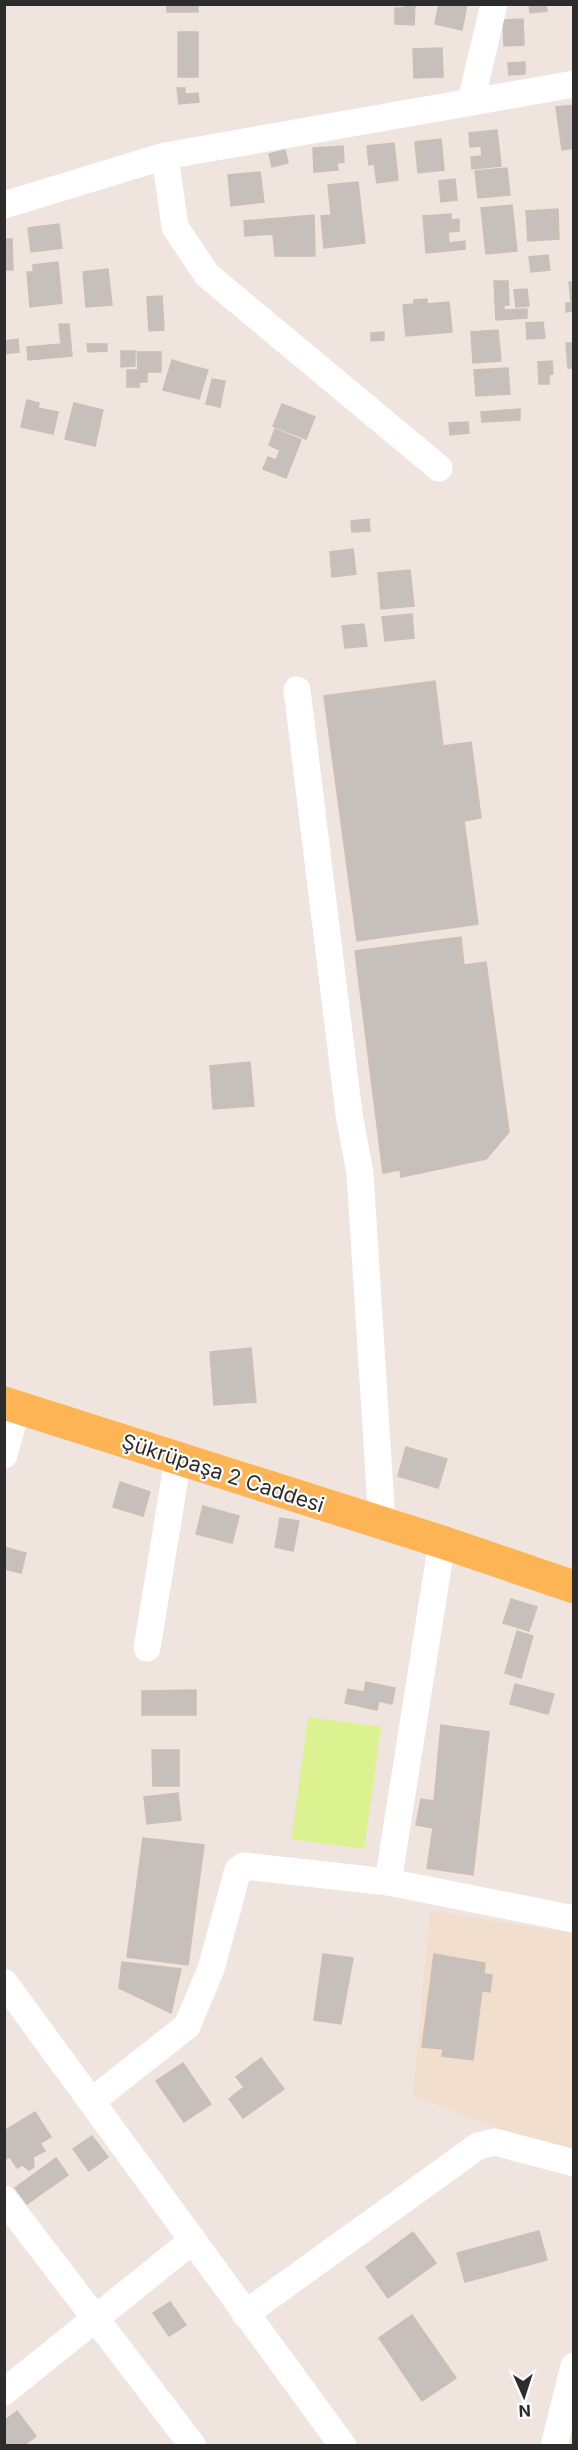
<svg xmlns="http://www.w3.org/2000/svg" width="578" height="2450" viewBox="0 0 578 2450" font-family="Inter,sans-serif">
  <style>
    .education { fill: #f2decc }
    .pitch { fill: #dcf291 }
    .building { fill: #c7bfb9; stroke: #cbc0b7; stroke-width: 1.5 }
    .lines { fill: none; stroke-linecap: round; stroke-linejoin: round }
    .minor { stroke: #fff; stroke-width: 27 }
    .major { stroke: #fdb455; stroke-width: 33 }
    .labels { text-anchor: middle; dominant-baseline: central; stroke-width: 4.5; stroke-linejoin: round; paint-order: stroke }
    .street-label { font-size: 21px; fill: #2c2c2c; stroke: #fff }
  </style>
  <rect width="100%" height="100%" fill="#efe4de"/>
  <!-- education -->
  <polygon class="education" points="430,1911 573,1933 573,2158 413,2095"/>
  <!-- pitch -->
  <polygon class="pitch" points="308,1717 381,1727 364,1849 291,1839"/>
  <!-- building -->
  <g class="building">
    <rect x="167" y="4" width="31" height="8"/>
    <polygon points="404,4 415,4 414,25 395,24 395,8 404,8"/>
    <polygon points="439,4 467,4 462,30 435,24"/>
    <polygon points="529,4 546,5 547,11 530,13"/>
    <polygon points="523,19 524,45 504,46 503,20"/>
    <rect x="178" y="32" width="20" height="45"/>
    <polygon points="442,48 443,77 414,78 413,49"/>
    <polygon points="525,62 525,74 509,75 508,63"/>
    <polygon points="177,88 185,88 185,94 198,93 199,102 179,104"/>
    <polygon points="574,105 574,148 562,150 556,107"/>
    <polygon points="497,130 501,166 472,169 471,157 482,156 481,146 470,147 469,133"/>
    <polygon points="441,139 444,170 418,173 415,142"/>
    <polygon points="394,143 398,180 377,183 374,164 369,165 367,146"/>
    <polygon points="343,146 344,162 337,163 338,170 314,172 313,148"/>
    <polygon points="285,150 288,163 272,167 269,154"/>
    <polygon points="507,168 510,195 478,198 475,171"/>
    <polygon points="260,172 264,202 231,206 228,175"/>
    <polygon points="455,179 457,200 441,202 439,181"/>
    <polygon points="358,182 365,243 324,248 321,216 331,215 328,185"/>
    <polygon points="512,205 517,251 486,254 481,208"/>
    <polygon points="558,209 559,239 528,241 526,211"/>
    <polygon points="451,214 451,220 459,219 459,231 448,232 449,243 465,241 465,249 426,253 423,216"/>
    <polygon points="314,215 315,256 275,256 273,234 245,236 244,221"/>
    <polygon points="59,224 62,248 31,252 28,228"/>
    <polygon points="4,239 12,239 13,270 4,270"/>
    <polygon points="548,255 550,270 531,272 529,257"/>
    <polygon points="58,262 62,303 30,307 27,272 33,272 33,265"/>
    <polygon points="108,269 112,305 86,307 83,272"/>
    <polygon points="494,281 508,281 509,305 504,305 504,310 527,309 527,318 496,320"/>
    <polygon points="569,282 574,282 574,311 566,312 566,303 571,303"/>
    <polygon points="527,289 529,306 516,307 514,290"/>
    <polygon points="162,296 164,330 149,331 147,297"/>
    <polygon points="427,299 427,304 449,302 452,332 406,336 403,305 414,304 414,300"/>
    <polygon points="543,322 545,338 527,339 526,323"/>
    <polygon points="59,324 69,324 72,356 28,360 27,347 61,344"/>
    <polygon points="498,330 501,361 473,363 471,332"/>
    <polygon points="384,332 384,340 371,341 371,333"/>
    <polygon points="18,339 19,352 4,354 4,341"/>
    <polygon points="566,343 574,343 574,368 568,368"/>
    <polygon points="87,344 107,344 107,351 88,352"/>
    <polygon points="121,351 135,351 135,366 121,367"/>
    <polygon points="137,352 161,352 161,372 147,372 147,382 139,382 139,387 127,387 127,370 138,370"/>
    <polygon points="172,360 195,367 187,396 163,390"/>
    <polygon points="552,361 553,374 549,375 549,384 539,384 538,362"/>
    <polygon points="196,367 208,370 199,399 188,396"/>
    <polygon points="508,368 510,394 476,396 474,370"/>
    <polygon points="212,379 225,381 220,407 206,404"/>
    <polygon points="27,400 39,403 38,408 58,412 53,434 21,427"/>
    <polygon points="74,403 103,410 95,446 65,439"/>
    <polygon points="282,404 315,417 306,439 273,426"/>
    <polygon points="520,409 520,420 482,422 481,412"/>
    <polygon points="468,422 469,433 450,435 449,423"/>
    <polygon points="275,429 301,440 286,478 263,469 268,457 276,460 280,450 269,445"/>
    <polygon points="369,519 370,531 352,532 351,521"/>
    <polygon points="353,549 356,574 332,577 330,552"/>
    <polygon points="410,570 414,606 381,609 378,573"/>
    <polygon points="412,614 414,638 385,641 382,617"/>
    <polygon points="364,624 367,646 345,648 342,626"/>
    <polygon points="435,681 443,746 471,742 481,818 464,821 478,924 357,941 324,696"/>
    <polygon points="461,937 464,965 486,962 509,1132 486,1159 401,1177 400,1170 383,1173 355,951"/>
    <polygon points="250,1062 254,1106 213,1109 210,1066"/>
    <polygon points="251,1348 256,1402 214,1405 210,1352"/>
    <polygon points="406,1447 447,1459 438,1488 398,1476"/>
    <polygon points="120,1482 150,1492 143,1516 113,1507"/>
    <polygon points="203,1506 239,1516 232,1543 196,1534"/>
    <polygon points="280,1518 299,1521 293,1551 275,1547"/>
    <polygon points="4,1547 26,1553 21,1573 4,1569"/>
    <polygon points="511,1599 537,1607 529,1631 503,1623"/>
    <polygon points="517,1631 533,1636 521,1678 505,1673"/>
    <polygon points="366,1682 395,1688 392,1704 379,1701 377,1710 345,1703 348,1689 364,1692"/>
    <polygon points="515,1684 554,1694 548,1714 510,1704"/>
    <polygon points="196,1690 196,1715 142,1715 142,1691"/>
    <polygon points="441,1725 489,1732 473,1875 427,1868 433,1828 416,1825 421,1799 434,1801"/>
    <polygon points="152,1750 179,1750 179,1786 153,1786"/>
    <polygon points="178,1793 181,1820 147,1824 144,1797"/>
    <polygon points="143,1838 204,1845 188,1965 127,1957"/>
    <polygon points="323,1954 353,1958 341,2024 314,2020"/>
    <polygon points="434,1954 485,1963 484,1974 492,1975 490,1992 482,1991 473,2060 442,2056 443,2049 422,2047"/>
    <polygon points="122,1962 181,1969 171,2013 119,1988"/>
    <polygon points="261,2058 284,2089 243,2118 229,2099 244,2087 236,2077"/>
    <polygon points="183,2063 211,2104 184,2122 156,2081"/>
    <polygon points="35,2112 51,2137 40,2143 45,2151 33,2157 34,2167 29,2170 22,2165 17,2168 10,2157 6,2159 4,2156 4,2131"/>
    <polygon points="92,2136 108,2157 89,2171 73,2149"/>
    <polygon points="56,2158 68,2175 27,2204 15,2188"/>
    <polygon points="539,2231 547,2260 465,2282 457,2253"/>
    <polygon points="413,2232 436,2263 388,2298 366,2267"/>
    <polygon points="170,2302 186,2325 169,2336 153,2313"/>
    <polygon points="412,2315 456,2378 422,2401 379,2338"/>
    <polygon points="17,2411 36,2436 23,2446 4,2446 4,2421"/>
  </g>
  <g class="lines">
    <!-- minor -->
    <g class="minor">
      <polyline points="471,101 494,4"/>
      <polyline points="165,156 175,227 207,275 439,468"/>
      <polyline points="4,205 165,156 574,84"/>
      <polyline points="297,690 349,1114 360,1173 382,1523"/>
      <polyline points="4,1455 17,1407"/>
      <polyline points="147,1648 178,1459"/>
      <polyline points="388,1882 442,1542"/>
      <polyline points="4,1982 343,2446"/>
      <polyline points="92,2101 187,2026 211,1969 238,1870 244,1866 388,1882 574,1919"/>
      <polyline points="4,2199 193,2446"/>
      <polyline points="245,2314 478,2146 495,2142 574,2163"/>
      <polyline points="4,2392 193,2240"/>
      <polyline points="554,2446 574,2366"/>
    </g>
    <!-- major -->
    <polyline class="major" points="4,1403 442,1542 574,1587"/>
  </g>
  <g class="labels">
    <!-- street labels -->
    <g class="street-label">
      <text transform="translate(223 1473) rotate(18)">Şükrüpaşa 2 Caddesi</text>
    </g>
  </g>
  <!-- border -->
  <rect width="578" height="2450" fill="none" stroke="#2c2c2c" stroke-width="12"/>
  <!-- north arrow -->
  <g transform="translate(524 2396) rotate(177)" stroke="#ffffff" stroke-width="4.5" paint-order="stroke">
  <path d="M0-4.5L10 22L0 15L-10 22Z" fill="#2c2c2c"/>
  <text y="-9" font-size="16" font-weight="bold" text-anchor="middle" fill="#2c2c2c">N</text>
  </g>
</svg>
